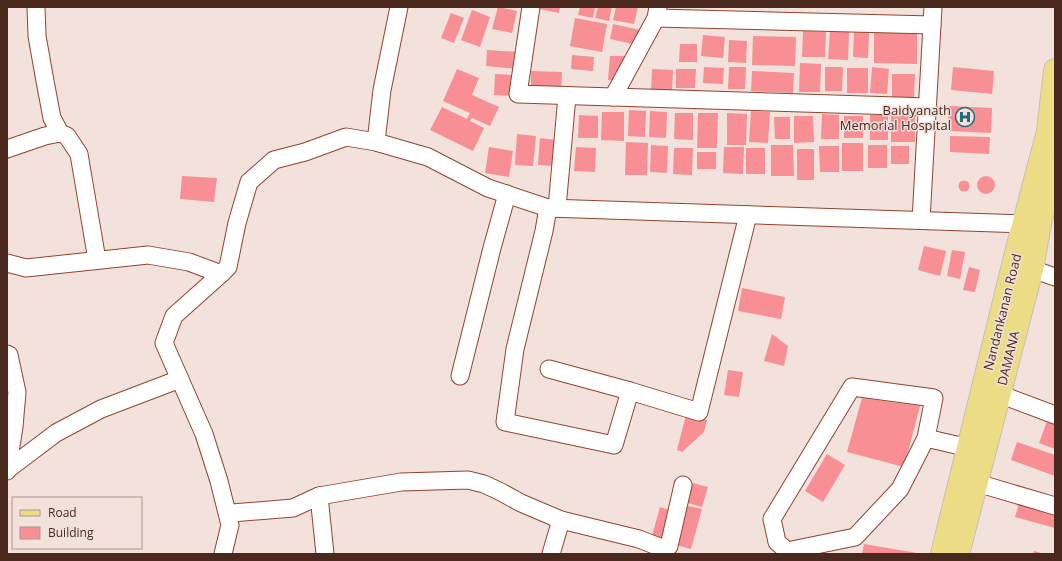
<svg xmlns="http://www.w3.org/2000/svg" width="1062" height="561" viewBox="0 0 1062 561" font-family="'Open Sans',sans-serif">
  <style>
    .building { fill: #f78f94 }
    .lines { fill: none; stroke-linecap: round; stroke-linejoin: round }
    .minor-casing { stroke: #90442e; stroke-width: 19 }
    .major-casing { stroke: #c9bebc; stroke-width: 24 }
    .minor { stroke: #fff; stroke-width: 17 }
    .major { stroke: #ecdc86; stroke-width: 22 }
    .labels { text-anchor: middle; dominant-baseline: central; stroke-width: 3; stroke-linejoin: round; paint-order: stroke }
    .poi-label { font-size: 13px; fill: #4a281e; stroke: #f3e1db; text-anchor: end }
    .street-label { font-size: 13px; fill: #4a281e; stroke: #f3e1db }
  </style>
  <rect width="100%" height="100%" fill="#f3e1db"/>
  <!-- building -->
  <g class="building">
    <polygon points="498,7 517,11 512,33 492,29"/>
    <polygon points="540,7 560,7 559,13 539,9"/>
    <polygon points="580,7 595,7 593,18 578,15"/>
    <polygon points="598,7 612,7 609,21 595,18"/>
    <polygon points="616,7 638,7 634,24 613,20"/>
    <polygon points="472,10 490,17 480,47 461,40"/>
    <polygon points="451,13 464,18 454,43 441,38"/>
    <polygon points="575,18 607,24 602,52 570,46"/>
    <polygon points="613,24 640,30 637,45 610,39"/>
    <polygon points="803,31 826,32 825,57 802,57"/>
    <polygon points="830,31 849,32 848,60 828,59"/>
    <polygon points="874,31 917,32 917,64 874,63"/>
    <polygon points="854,32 869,32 868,58 853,57"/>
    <polygon points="703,35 725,37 723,58 701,56"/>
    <polygon points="753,36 796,37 795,66 752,65"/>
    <polygon points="729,40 747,41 746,63 728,62"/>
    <polygon points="680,44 697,44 697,62 679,62"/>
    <polygon points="487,50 520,52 518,69 486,66"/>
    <polygon points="572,55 594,57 593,71 571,69"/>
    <polygon points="610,56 627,56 621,81 608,80"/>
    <polygon points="800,63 821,64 820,92 799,92"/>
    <polygon points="704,67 724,68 723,84 703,83"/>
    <polygon points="729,67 746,67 745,89 728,89"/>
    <polygon points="825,67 843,67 842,91 825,91"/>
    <polygon points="872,67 889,69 887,94 870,93"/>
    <polygon points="953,67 994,71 992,94 951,90"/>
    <rect x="847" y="68" width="21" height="25"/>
    <polygon points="457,69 479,78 472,95 499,107 490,126 472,118 470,121 484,128 473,151 430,130 442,107 467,119 470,113 443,101"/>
    <polygon points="652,69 673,70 672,92 651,91"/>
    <polygon points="676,69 696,69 695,88 676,88"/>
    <polygon points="531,71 562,72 561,91 531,90"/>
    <polygon points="752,71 794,73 793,93 751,91"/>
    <polygon points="495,74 514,75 513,96 494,95"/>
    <polygon points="892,74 915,74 914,97 901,97 901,102 892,101"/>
    <polygon points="949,106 992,108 991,133 948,131"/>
    <polygon points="629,110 646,111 645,137 628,136"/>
    <polygon points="650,111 667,112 666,138 649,137"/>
    <polygon points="751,111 770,112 768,143 749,142"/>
    <polygon points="602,112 624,112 624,141 601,140"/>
    <polygon points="675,113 693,113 693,140 674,139"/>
    <polygon points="698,113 718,113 717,148 697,148"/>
    <polygon points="727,113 747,114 746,145 727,145"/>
    <polygon points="822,114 839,115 839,139 821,139"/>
    <rect x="891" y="114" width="24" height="28"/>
    <polygon points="579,115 598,116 598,138 578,138"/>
    <rect x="870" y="115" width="18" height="25"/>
    <polygon points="794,116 813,116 814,142 794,143"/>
    <rect x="844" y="116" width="19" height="22"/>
    <polygon points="774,117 790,117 790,139 775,139"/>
    <polygon points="517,134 536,136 533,166 515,165"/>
    <polygon points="950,136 990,137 989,154 950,152"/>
    <polygon points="540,138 556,140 554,166 538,165"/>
    <polygon points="626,142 648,143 647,175 625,175"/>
    <rect x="842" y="143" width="21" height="28"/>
    <polygon points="651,145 668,146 667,173 650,172"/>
    <polygon points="771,145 793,145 794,176 771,176"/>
    <rect x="868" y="145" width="19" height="23"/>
    <polygon points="819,146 839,146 839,172 820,172"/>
    <rect x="891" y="146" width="18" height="18"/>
    <polygon points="489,147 513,151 509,177 485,173"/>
    <polygon points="576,147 596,148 595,172 574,171"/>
    <polygon points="724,147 744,147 743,174 723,173"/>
    <polygon points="674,148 693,148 692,175 673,174"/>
    <rect x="746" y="148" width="19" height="26"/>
    <rect x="797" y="149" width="17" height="31"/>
    <rect x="697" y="152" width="19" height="17"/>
    <circle cx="986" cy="185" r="9"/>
    <polygon points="182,176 217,178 214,202 180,199"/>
    <circle cx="964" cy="186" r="5.5"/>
    <polygon points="924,246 946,251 940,276 918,270"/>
    <polygon points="952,250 965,252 960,279 947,276"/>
    <polygon points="969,267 980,270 975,292 963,290"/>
    <polygon points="742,288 785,297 781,319 738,311"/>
    <polygon points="772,334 788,346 784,366 764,361"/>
    <polygon points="728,370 743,372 739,397 724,395"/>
    <polygon points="862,398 920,406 904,467 847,452"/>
    <polygon points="686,415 707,420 704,432 682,452 677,450"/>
    <polygon points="1047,421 1055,424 1055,449 1039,443"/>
    <polygon points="1017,442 1055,455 1055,476 1011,460"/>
    <polygon points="827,454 845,465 823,502 805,491"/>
    <polygon points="689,482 708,487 702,507 684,502"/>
    <polygon points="1020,500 1055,510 1055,528 1015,517"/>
    <polygon points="684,505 702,509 691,549 673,544"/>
    <polygon points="660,507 673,511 665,542 651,539"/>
    <polygon points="864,544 917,553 917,554 862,554"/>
    <polygon points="1034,551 1045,554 1033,554"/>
  </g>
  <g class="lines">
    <defs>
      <g id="minor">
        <polyline points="36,7 37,36 45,81 52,118 60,133"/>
        <polyline points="531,7 518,94 928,107"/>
        <polyline points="656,18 932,25"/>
        <polyline points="613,97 656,18 658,7"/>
        <polyline points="376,142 382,90 399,7"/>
        <polyline points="7,149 45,136 60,133 67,136 79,154 97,260"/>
        <polyline points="548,208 544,231 515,349 505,422 614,445 630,391 699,412 748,215"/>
        <polyline points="557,208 567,96"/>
        <polyline points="921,220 933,7"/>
        <polyline points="7,263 26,268 148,255 189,262 221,274 228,267 237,223 249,182 274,160 305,152 346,137 376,142 428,157 488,188 548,208 1024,224"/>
        <polyline points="1032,269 1055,277"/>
        <polyline points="221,274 174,316 164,343 204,434 219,481 230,525 223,554"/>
        <polyline points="7,354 9,355 17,392 14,427 7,471"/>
        <polyline points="549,369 630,391"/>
        <polyline points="460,376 492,248 507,194"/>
        <polyline points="999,394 1055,415"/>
        <polyline points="926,438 934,398 852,387 772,519 777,542 787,551 855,537 900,489 926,438 969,448"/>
        <polyline points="7,470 56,433 101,409 180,379"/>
        <polyline points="977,483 1055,506"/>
        <polyline points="319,496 401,482 468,480 484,484 501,492 521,503 561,520 639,539 662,548 669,546 683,485"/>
        <polyline points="227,511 232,513 293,508 319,496 325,554"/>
        <polyline points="551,554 561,520"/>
      </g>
      <g id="major">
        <polyline points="942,554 1017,249 1048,131 1055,70"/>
        <polyline points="958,554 1032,269 1040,224 1054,164"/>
      </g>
    </defs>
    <!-- minor casing -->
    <use href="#minor" class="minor-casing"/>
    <!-- major casing -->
    <use href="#major" class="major-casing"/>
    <!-- minor -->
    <use href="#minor" class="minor"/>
    <!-- major -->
    <use href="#major" class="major"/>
  </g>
  <!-- icons -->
  <defs>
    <symbol id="hospital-ring" viewBox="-11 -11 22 22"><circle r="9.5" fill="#f3e1db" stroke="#266a7b" stroke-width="1.5"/><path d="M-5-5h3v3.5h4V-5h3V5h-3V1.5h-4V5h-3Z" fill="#266a7b"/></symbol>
  </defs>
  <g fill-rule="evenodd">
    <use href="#hospital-ring" x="954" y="106" width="22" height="22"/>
  </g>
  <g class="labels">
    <!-- poi labels -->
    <g class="poi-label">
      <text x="951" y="110">Baidyanath<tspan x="951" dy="15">Memorial Hospital</tspan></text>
    </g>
    <!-- street labels -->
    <g class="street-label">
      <text transform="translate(1002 312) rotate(-76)">Nandankanan Road</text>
      <text transform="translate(1008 358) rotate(-76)">DAMANA</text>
    </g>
  </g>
  <!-- border -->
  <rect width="1062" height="561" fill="none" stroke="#4a281e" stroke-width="16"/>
  <!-- legend -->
  <rect x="12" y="497" width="130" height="52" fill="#f3e1db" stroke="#af978f"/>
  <rect x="20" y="510" width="20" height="6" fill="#ecdc86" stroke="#af978f"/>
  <text x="48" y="517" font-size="12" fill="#4a281e">Road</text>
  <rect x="20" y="527" width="20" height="12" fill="#f78f94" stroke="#af978f"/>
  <text x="48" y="537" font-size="12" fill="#4a281e">Building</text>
</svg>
